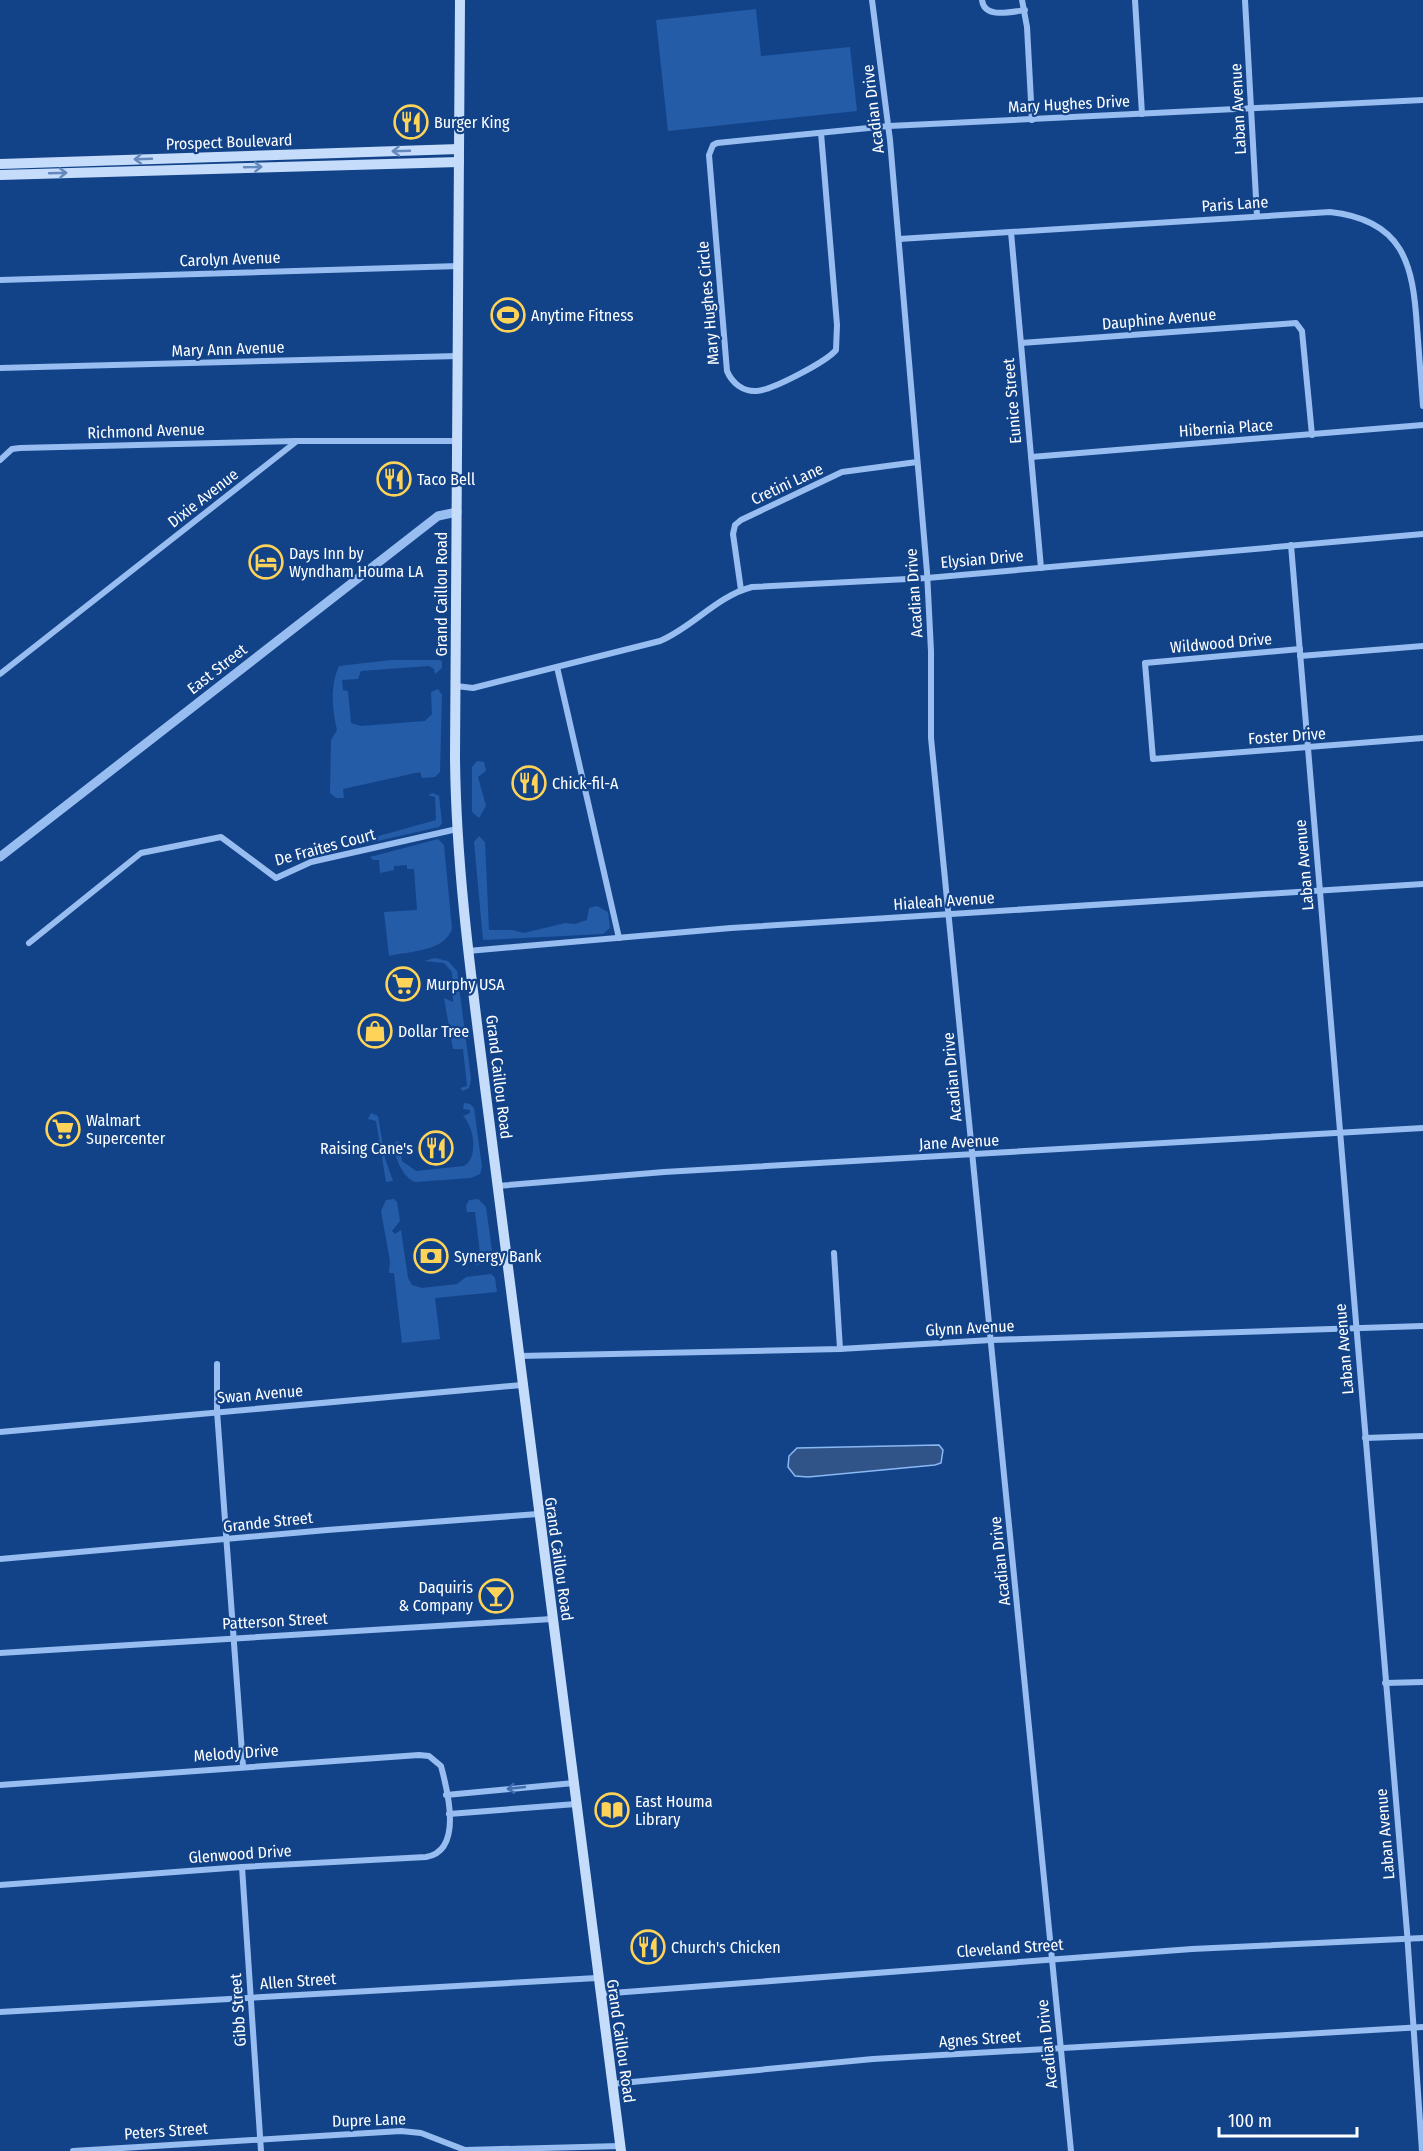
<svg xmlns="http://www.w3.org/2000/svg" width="1423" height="2151" viewBox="0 0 1423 2151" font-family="'Fira Sans Condensed',sans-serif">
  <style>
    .green { fill: #245ca8 }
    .water { fill: #305488; stroke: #8ab8f4; stroke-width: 1.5 }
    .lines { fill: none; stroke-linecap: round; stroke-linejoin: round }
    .minor { stroke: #98bdf0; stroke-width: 6 }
    .tertiary { stroke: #98bdf0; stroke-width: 9 }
    .secondary { stroke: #c6dcfb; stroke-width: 10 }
    .oneway { stroke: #6388bc }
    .oneway2 { stroke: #416ead }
    .labels { text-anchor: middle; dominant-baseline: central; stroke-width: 4.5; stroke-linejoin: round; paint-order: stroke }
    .street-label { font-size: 16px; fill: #fff; stroke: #124389 }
    .poi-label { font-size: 16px; fill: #fff; stroke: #124389; text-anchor: start }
  </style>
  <rect width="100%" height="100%" fill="#124389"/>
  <!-- green -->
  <g class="green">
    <polygon points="756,9 761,56 850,47 857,111 668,131 656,20"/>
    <path d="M 391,660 L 439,660 L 442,661 L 442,668 L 435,674 L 434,669 L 429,666 L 361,671 L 358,679 L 342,680 L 343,690 L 348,691 L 351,723 L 361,726 L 425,721 L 432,714 L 431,692 L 438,689 L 442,695 L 440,772 L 435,777 L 422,778 L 420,772 L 343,789 L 344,798 L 336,798 L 330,793 L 331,740 L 337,730 C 332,709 330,686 339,666 Z"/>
    <polygon points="477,761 484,762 486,771 478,777 486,806 479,818 472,812 472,767"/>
    <polygon points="433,793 439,796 442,823 439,827 373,842 368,839 436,820 435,797 428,795"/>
    <polygon points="479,836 485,842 489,930 513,930 524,933 565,923 575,924 587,920 589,908 597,906 608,912 610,928 603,934 483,940 474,842"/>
    <path d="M 438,839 L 444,845 L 452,929 C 444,952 409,951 389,956 L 384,912 L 417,910 L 414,869 L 407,869 L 407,865 L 394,866 L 394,870 L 380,873 L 379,860 L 373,860 L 370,857 Z"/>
    <polygon points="435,958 448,961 457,971 471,1079 469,1088 463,1091 460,1088 467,1086 463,1049 453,1049 444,998 453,1002 452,972 444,963 424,961"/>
    <path d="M 464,1103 L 470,1104 L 474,1108 L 482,1167 L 480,1174 L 471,1178 L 415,1182 C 403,1178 391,1153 396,1141 L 399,1142 L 402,1161 L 416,1171 L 464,1166 C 479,1158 474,1126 463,1116 L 470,1113 L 470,1110 L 463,1109 Z"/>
    <polygon points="371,1113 378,1116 385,1158 393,1181 386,1182 376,1121 368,1119"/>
    <polygon points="394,1199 397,1202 400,1221 392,1231 395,1234 401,1230 408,1278 412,1285 422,1288 457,1284 466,1277 491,1274 495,1278 497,1292 435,1298 440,1339 402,1343 394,1273 389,1273 390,1261 381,1211 386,1200"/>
    <polygon points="478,1199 486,1207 493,1258 491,1262 476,1265 474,1262 481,1262 475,1212 467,1212 466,1206 469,1200"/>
  </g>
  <!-- water -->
  <polygon class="water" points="939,1445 943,1450 941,1463 935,1465 808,1477 795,1476 788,1467 789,1456 797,1448"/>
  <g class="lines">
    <!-- minor -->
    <g class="minor">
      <polyline points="872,0 890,140 927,572 931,651 931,738 1071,2151"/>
      <path d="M 982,0 C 984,19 1011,12 1025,10"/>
      <polyline points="1022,0 1027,27 1032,120"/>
      <polyline points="1135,0 1142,114"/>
      <polyline points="1245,0 1257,216"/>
      <path d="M 821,133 L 837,325 L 836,350 C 826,362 772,390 757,391 C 743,392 732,383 727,371 L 709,155 L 713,145 L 717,143 L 889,126 L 1423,100"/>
      <polyline points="1011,232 1041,568"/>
      <path d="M 899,239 L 1330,212 C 1403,220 1413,263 1417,327 C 1419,353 1421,380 1423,406"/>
      <polyline points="0,280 459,266"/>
      <polyline points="1021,343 1296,323 1302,331 1312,435"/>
      <polyline points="0,368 458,356"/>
      <polyline points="1031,457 1423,425"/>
      <polyline points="0,460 12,449 20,448 296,441"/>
      <polyline points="1291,545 1407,1932 1422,2151"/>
      <polyline points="741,590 733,534 735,525 741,520 842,472 917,462"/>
      <polyline points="1300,649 1145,663 1153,759 1423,738"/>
      <polyline points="1300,656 1423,646"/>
      <polyline points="557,667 619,938"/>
      <polyline points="0,674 297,441 458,441"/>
      <path d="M 456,686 L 473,688 L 660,641 C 693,627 717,596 752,587 L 927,578 L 1423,534"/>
      <polyline points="29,943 141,853 221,837 276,878 311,862 457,829"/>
      <polyline points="468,951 731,928 1423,884"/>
      <polyline points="497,1186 664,1172 1423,1128"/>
      <polyline points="834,1253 840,1349"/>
      <polyline points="519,1356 840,1349 991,1340 1423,1326"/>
      <polyline points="217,1364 217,1411 243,1766"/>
      <polyline points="0,1432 522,1385"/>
      <polyline points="1365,1438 1423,1436"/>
      <polyline points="0,1559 327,1530 538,1514"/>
      <polyline points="0,1653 552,1619"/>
      <polyline points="1385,1683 1423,1682"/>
      <path d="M 0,1785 L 419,1755 L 429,1756 L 441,1766 C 448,1792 463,1851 426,1857 L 242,1867 L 0,1885"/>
      <polyline points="446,1795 574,1783"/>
      <polyline points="449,1814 576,1804"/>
      <polyline points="242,1867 261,2151"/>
      <polyline points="599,1994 1192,1949 1423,1938"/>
      <polyline points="0,2012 597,1978"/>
      <polyline points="611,2084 873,2059 1423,2027"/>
      <polyline points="73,2151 401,2131 421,2133 465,2150 620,2146"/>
    </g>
    <!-- tertiary -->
    <polyline class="tertiary" points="0,857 438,516 457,512"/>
    <!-- secondary -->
    <g class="secondary">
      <path d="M 460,0 L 455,757 C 456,870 472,983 486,1095 L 621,2151"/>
      <polyline points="0,164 459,149"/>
      <polyline points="0,175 459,162"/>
    </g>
  </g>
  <!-- one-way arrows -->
  <defs><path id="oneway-shaft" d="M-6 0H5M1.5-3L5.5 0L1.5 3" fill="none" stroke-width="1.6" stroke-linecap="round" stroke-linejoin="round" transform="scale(1.5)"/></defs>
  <g class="oneway">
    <use href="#oneway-shaft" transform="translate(401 151) rotate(178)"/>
    <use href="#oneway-shaft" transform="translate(143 159) rotate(178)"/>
    <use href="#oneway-shaft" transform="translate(253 167) rotate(-2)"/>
    <use href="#oneway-shaft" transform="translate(58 173) rotate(-2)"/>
  </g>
  <use class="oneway2" href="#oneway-shaft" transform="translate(516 1788) rotate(174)"/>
  <!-- icons -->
  <defs>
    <symbol id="restaurant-ring" viewBox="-11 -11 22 22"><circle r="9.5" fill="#124389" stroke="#ffd357" stroke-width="1.5"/><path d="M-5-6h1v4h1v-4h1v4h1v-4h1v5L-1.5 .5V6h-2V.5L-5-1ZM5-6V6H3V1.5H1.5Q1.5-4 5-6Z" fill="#ffd357"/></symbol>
    <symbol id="stadium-ring" viewBox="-11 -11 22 22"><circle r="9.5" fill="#124389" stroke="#ffd357" stroke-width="1.5"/><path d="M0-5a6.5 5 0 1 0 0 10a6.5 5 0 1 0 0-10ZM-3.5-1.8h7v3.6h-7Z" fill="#ffd357"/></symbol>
    <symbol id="hotel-ring" viewBox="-11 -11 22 22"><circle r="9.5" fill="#124389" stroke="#ffd357" stroke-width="1.5"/><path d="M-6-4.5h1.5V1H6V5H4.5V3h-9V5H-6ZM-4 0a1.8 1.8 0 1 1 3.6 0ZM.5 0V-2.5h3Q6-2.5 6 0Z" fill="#ffd357"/></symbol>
    <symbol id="supermarket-ring" viewBox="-11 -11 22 22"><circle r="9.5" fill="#124389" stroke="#ffd357" stroke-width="1.5"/><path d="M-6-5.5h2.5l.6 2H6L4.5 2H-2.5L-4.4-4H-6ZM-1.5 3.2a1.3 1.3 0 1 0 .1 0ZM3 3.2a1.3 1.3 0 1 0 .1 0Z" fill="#ffd357"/></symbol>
    <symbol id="shop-ring" viewBox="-11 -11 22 22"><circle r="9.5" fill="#124389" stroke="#ffd357" stroke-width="1.5"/><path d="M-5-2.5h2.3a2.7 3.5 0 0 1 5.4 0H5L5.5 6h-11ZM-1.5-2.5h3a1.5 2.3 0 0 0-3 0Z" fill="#ffd357"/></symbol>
    <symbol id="bank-ring" viewBox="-11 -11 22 22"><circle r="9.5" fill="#124389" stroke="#ffd357" stroke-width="1.5"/><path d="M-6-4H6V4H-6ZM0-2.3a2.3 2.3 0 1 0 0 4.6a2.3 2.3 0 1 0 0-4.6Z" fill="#ffd357"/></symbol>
    <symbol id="bar-ring" viewBox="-11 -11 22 22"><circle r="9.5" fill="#124389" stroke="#ffd357" stroke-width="1.5"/><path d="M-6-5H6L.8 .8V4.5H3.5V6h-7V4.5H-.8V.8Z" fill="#ffd357"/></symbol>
    <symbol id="library-ring" viewBox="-11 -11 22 22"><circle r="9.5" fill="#124389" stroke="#ffd357" stroke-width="1.5"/><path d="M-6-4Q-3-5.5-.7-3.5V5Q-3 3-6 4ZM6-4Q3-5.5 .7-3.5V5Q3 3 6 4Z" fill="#ffd357"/></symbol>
  </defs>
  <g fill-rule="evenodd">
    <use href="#restaurant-ring" x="392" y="103" width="38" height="38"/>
    <use href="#stadium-ring" x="489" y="296" width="38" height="38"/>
    <use href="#restaurant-ring" x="375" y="460" width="38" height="38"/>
    <use href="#hotel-ring" x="247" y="543" width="38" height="38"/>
    <use href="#restaurant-ring" x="510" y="764" width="38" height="38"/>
    <use href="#supermarket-ring" x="384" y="965" width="38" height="38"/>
    <use href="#shop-ring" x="356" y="1012" width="38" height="38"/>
    <use href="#supermarket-ring" x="44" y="1110" width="38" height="38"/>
    <use href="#restaurant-ring" x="417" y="1129" width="38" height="38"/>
    <use href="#bank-ring" x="412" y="1237" width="38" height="38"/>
    <use href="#bar-ring" x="477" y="1577" width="38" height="38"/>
    <use href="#library-ring" x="593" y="1791" width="38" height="38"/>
    <use href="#restaurant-ring" x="629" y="1928" width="38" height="38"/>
  </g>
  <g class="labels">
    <!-- street labels -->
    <g class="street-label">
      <text transform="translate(1069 104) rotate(-3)">Mary Hughes Drive</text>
      <text transform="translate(873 109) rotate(-97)">Acadian Drive</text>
      <text transform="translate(1238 109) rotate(-93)">Laban Avenue</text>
      <text transform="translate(229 142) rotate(-2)">Prospect Boulevard</text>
      <text transform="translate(1235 204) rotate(-4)">Paris Lane</text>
      <text transform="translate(230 259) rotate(-2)">Carolyn Avenue</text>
      <text transform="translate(708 303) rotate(-95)">Mary Hughes Circle</text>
      <text transform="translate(1159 319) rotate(-5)">Dauphine Avenue</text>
      <text transform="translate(228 349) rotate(-2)">Mary Ann Avenue</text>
      <text transform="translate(1012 401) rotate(-95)">Eunice Street</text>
      <text transform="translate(1226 428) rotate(-4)">Hibernia Place</text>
      <text transform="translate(146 431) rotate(-2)">Richmond Avenue</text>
      <text transform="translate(787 484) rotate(-25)">Cretini Lane</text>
      <text transform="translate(203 498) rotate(-38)">Dixie Avenue</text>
      <text transform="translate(982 559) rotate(-5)">Elysian Drive</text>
      <text transform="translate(914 593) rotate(-94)">Acadian Drive</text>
      <text transform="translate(441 594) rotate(-90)">Grand Caillou Road</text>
      <text transform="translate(1221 643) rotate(-5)">Wildwood Drive</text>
      <text transform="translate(217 669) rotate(-38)">East Street</text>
      <text transform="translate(1287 736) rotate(-4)">Foster Drive</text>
      <text transform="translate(325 847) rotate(-15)">De Fraites Court</text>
      <text transform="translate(1304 865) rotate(-95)">Laban Avenue</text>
      <text transform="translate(944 901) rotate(-4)">Hialeah Avenue</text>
      <text transform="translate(499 1077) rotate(83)">Grand Caillou Road</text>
      <text transform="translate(952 1077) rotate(-95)">Acadian Drive</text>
      <text transform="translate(959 1142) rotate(-3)">Jane Avenue</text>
      <text transform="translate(970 1328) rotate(-3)">Glynn Avenue</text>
      <text transform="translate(1344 1349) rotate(-95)">Laban Avenue</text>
      <text transform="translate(260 1394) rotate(-5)">Swan Avenue</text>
      <text transform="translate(268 1522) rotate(-6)">Grande Street</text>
      <text transform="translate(559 1559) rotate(82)">Grand Caillou Road</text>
      <text transform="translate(1000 1561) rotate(-96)">Acadian Drive</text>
      <text transform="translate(275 1621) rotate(-3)">Patterson Street</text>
      <text transform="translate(236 1753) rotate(-4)">Melody Drive</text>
      <text transform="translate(1385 1834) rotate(-95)">Laban Avenue</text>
      <text transform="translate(240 1854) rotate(-4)">Glenwood Drive</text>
      <text transform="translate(1010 1948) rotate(-4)">Cleveland Street</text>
      <text transform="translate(298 1981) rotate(-4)">Allen Street</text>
      <text transform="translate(238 2010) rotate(-94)">Gibb Street</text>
      <text transform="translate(980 2039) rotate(-4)">Agnes Street</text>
      <text transform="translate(621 2041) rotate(82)">Grand Caillou Road</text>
      <text transform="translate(1047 2044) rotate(-96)">Acadian Drive</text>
      <text transform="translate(369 2120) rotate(-2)">Dupre Lane</text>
      <text transform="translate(166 2131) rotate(-4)">Peters Street</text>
    </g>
    <!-- poi labels -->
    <g class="poi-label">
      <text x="434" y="122">Burger King</text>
      <text x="531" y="315">Anytime Fitness</text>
      <text x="417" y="479">Taco Bell</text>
      <text x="289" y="553">Days Inn by<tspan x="289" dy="18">Wyndham Houma LA</tspan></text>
      <text x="552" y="783">Chick-fil-A</text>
      <text x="426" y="984">Murphy USA</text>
      <text x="398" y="1031">Dollar Tree</text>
      <text x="86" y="1120">Walmart<tspan x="86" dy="18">Supercenter</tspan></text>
      <text x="413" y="1148" text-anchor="end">Raising Cane's</text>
      <text x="454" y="1256">Synergy Bank</text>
      <text x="473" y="1587" text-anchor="end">Daquiris<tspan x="473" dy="18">&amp; Company</tspan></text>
      <text x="635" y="1801">East Houma<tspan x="635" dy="18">Library</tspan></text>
      <text x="671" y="1947">Church's Chicken</text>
    </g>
  </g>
  <!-- scale -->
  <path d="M1219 2127v9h138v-9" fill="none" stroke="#ffffff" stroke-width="3"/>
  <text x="1228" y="2127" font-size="18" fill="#ffffff" stroke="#124389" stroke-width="4.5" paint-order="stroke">100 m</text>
</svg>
